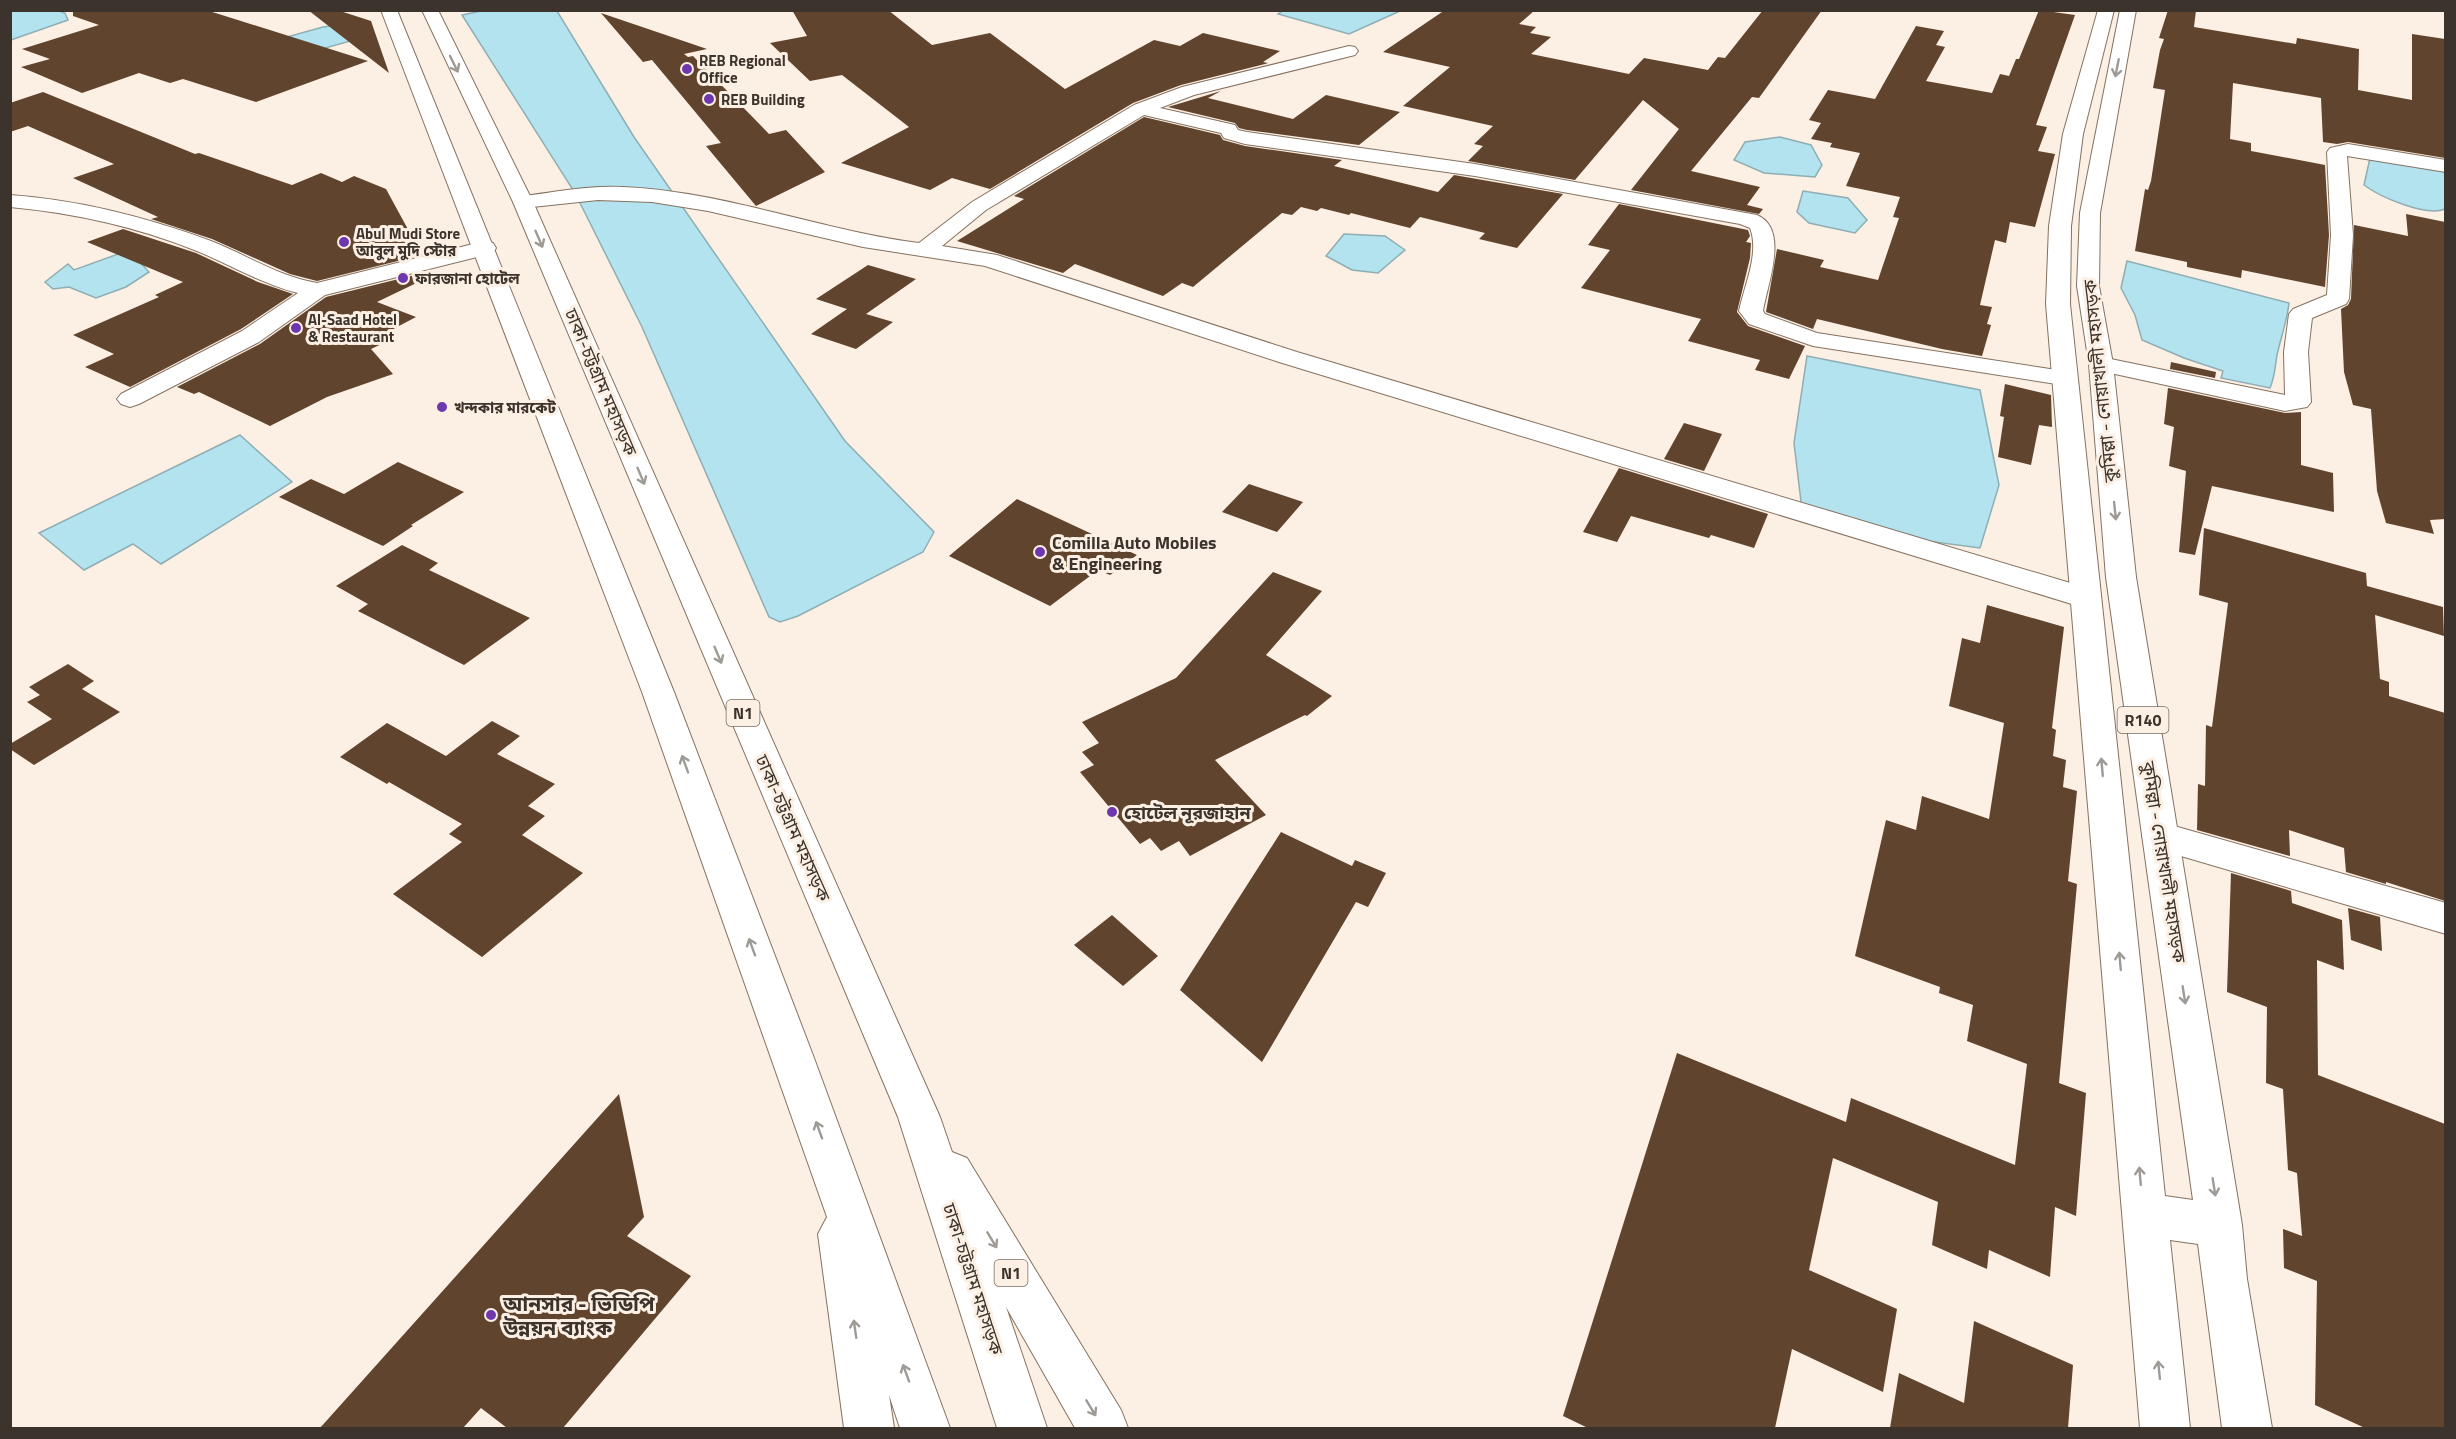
<svg xmlns="http://www.w3.org/2000/svg" width="2456" height="1439" viewBox="0 0 2456 1439" font-family="'Titillium Web','Noto Sans Bengali',sans-serif">
  <style>
    .water { fill: #b2e3ee; stroke: #8faeb4; stroke-width: 1.5 }
    .building { fill: #60442d }
    .lines { fill: none; stroke-linecap: round; stroke-linejoin: round }
    .minor-casing { stroke: #857261; stroke-width: 2 }
    .major-casing { stroke: #857261; stroke-width: 2 }
    .highway-casing { stroke: #857261; stroke-width: 2 }
    .minor { fill: #fff; fill-rule: evenodd }
    .major { fill: #fff; fill-rule: evenodd }
    .highway { fill: #fff; fill-rule: evenodd }
    .oneway { stroke: #9e9a96 }
    .poi-dot { fill: #6f37ad; stroke: #fcefe3; stroke-width: 2 }
    .labels { text-anchor: middle; dominant-baseline: central; stroke-width: 6; stroke-linejoin: round; paint-order: stroke }
    .far-poi-label { font-size: 15px; font-weight: bold; fill: #3c342c; stroke: #fcefe3; text-anchor: start }
    .shield { fill: #fcefe3; stroke: #766c63; stroke-width: 1.5 }
    .shield-label { font-size: 16px; font-weight: bold; fill: #3c342c }
    .street-label { font-size: 18px; fill: #3c342c; stroke: #fcefe3 }
    .poi-label { font-size: 18px; font-weight: bold; fill: #3c342c; stroke: #fcefe3; text-anchor: start }
    .near-poi-label { font-size: 21px; font-weight: bold; fill: #3c342c; stroke: #fcefe3; text-anchor: start }
  </style>
  <rect width="100%" height="100%" fill="#fcefe3"/>
  <!-- water -->
  <g class="water">
    <polygon points="10,11 59,11 65,13 68,20 11,40"/>
    <polygon points="481,11 557,11 634,137 845,441 934,532 923,552 798,616 780,622 769,617 642,327 575,193 462,15"/>
    <polygon points="1282,11 1282,10 1400,11 1349,34 1278,14"/>
    <polygon points="345,24 361,38 283,60 265,43 323,27"/>
    <polygon points="1780,137 1811,145 1822,165 1815,177 1764,173 1734,160 1745,142"/>
    <path d="M 2370,158 L 2412,163 L 2445,172 L 2445,209 C 2426,217 2380,197 2364,185 Z"/>
    <polygon points="1803,191 1848,198 1867,220 1855,233 1809,223 1797,212"/>
    <polygon points="1344,234 1385,236 1405,250 1378,273 1352,270 1326,256"/>
    <polygon points="154,241 139,261 149,272 126,287 96,298 69,287 53,289 45,282 68,264 74,270"/>
    <path d="M 2127,261 L 2289,303 C 2287,321 2281,337 2277,355 C 2275,367 2275,376 2270,388 L 2221,378 L 2223,371 L 2184,358 L 2142,340 L 2135,315 L 2121,288 Z"/>
    <polygon points="1807,356 1980,390 1999,485 1980,548 1897,537 1802,510 1794,443"/>
    <polygon points="240,435 292,482 161,564 133,544 84,570 39,533"/>
  </g>
  <!-- building -->
  <g class="building">
    <polygon points="73,10 206,10 368,61 256,102 183,79 170,83 139,73 82,93 21,67 50,59 22,49 99,25 73,16"/>
    <polygon points="308,10 337,10 371,21 389,73"/>
    <polygon points="792,10 888,10 932,45 990,33 1065,89 1154,40 1180,46 1203,33 1280,51 1263,62 1268,63 1265,64 1181,85 1133,103 990,189 952,178 930,190 841,163 909,127 842,75 810,81 770,43 807,36"/>
    <polygon points="1445,10 1535,10 1519,24 1536,27 1530,33 1551,37 1531,54 1629,74 1644,58 1708,70 1718,57 1725,58 1763,10 1822,10 1759,98 1752,97 1691,171 1760,187 1747,205 1763,209 1759,214 1631,190 1679,129 1643,100 1575,180 1468,161 1483,146 1474,144 1493,126 1403,106 1450,67 1383,52"/>
    <polygon points="2039,10 2075,15 2036,125 2047,127 2038,151 2055,154 2035,227 2010,222 2006,243 1995,240 1980,305 1992,307 1987,324 1991,325 1982,356 1942,349 1817,319 1813,329 1766,312 1777,249 1824,260 1820,267 1878,280 1899,218 1893,217 1900,197 1846,186 1860,153 1830,147 1832,143 1811,139 1821,123 1809,120 1828,90 1875,99 1916,26 1944,31 1936,45 1945,47 1926,81 1992,93 2000,74 2009,76 2016,59 2019,59"/>
    <polygon points="2168,10 2196,10 2194,27 2296,44 2297,38 2359,49 2358,90 2412,100 2412,34 2445,39 2445,158 2348,142 2337,144 2323,142 2321,98 2233,83 2230,139 2251,143 2251,151 2325,165 2329,235 2325,287 2242,270 2241,278 2187,267 2187,262 2135,251 2145,189 2148,190 2151,181 2165,90 2153,88 2160,50 2164,39 2159,38"/>
    <polygon points="601,13 707,49 684,54 688,57 693,56 769,134 786,130 825,172 756,206 706,146 721,143 652,60 643,62"/>
    <polygon points="1221,91 1208,98 1293,119 1326,95 1400,112 1359,145 1247,130 1239,128 1235,123 1168,107"/>
    <polygon points="43,92 195,154 199,153 292,185 321,173 342,182 354,176 386,189 422,255 317,281 290,274 212,239 151,219 158,217 73,178 114,164 28,126 10,132 10,103"/>
    <polygon points="1144,117 1220,135 1223,140 1245,146 1342,160 1334,166 1438,192 1454,175 1563,194 1517,248 1479,239 1485,233 1420,217 1410,228 1351,213 1349,215 1321,208 1317,211 1301,207 1292,215 1282,213 1193,287 1182,283 1163,296 1075,264 1063,273 957,241 1024,199 1014,196"/>
    <polygon points="1619,204 1748,230 1750,236 1746,242 1751,243 1750,258 1737,312 1748,326 1805,346 1789,379 1755,370 1760,360 1688,341 1701,319 1581,288 1610,250 1588,245"/>
    <polygon points="2406,214 2445,222 2445,519 2430,520 2434,534 2386,523 2377,491 2371,409 2353,405 2344,372 2341,309 2348,305 2351,299 2354,225 2408,236"/>
    <polygon points="123,229 196,253 258,282 293,294 241,329 130,387 85,367 114,354 73,335 159,297 155,295 183,282 87,242"/>
    <polygon points="868,265 916,279 866,314 893,322 856,349 811,334 847,309 816,299"/>
    <polygon points="431,271 433,275 377,302 416,317 380,336 390,340 371,349 393,374 327,397 270,426 199,392 194,394 177,387 260,344 326,297"/>
    <polygon points="2171,362 2216,372 2215,378 2170,369"/>
    <polygon points="2005,384 2051,395 2052,427 2039,425 2031,465 1998,457 2004,417 2000,416"/>
    <polygon points="2168,388 2285,413 2301,412 2301,465 2333,473 2334,512 2212,486 2195,555 2179,552 2186,471 2169,466 2174,427 2164,424"/>
    <polygon points="1684,423 1722,434 1704,471 1664,459"/>
    <polygon points="398,462 464,492 411,525 413,526 383,546 279,497 311,479 344,494"/>
    <polygon points="1619,468 1768,514 1754,548 1711,535 1709,538 1631,516 1617,542 1583,532"/>
    <polygon points="1249,484 1303,502 1277,532 1222,512"/>
    <polygon points="1017,499 1137,555 1110,575 1098,570 1050,606 949,556"/>
    <polygon points="2204,528 2366,573 2367,586 2443,607 2444,636 2375,615 2380,679 2389,682 2389,696 2445,713 2445,901 2386,882 2386,884 2346,872 2344,848 2289,830 2290,856 2197,830 2198,784 2205,786 2206,725 2212,727 2228,603 2199,595"/>
    <polygon points="402,545 438,563 429,570 530,618 464,665 358,611 368,604 336,586"/>
    <polygon points="1273,572 1322,591 1266,655 1332,696 1307,716 1305,715 1215,760 1266,815 1190,856 1179,841 1161,851 1150,838 1140,844 1080,772 1094,765 1082,752 1099,743 1082,722 1176,678"/>
    <polygon points="1987,605 2064,627 2052,728 2056,730 2053,756 2066,760 2063,787 2077,791 2068,881 2077,884 2059,1083 2086,1093 2076,1216 2055,1207 2050,1277 1989,1250 1987,1269 1932,1245 1938,1202 1833,1158 1809,1270 1897,1309 1883,1392 1792,1349 1775,1428 1588,1428 1563,1416 1677,1053 1846,1122 1851,1098 2015,1165 2027,1064 1967,1041 1973,1005 1939,993 1940,987 1855,956 1886,820 1916,830 1922,796 1989,819 2004,723 1949,706 1962,638 1980,643"/>
    <polygon points="68,664 94,681 82,689 120,712 34,765 10,749 10,744 52,719 27,702 40,695 29,687"/>
    <polygon points="492,721 520,736 497,754 555,784 528,806 545,816 522,835 583,873 482,957 393,894 462,842 449,834 462,824 389,782 387,784 340,757 387,723 446,756"/>
    <polygon points="1281,832 1352,866 1355,860 1386,873 1368,907 1356,902 1262,1062 1180,990"/>
    <polygon points="2231,873 2291,891 2292,903 2342,920 2344,970 2317,960 2318,1075 2445,1124 2445,1428 2365,1428 2315,1405 2317,1281 2284,1268 2283,1229 2302,1236 2297,1173 2288,1170 2283,1089 2266,1083 2267,1007 2227,992"/>
    <polygon points="2348,908 2380,917 2382,951 2351,940"/>
    <polygon points="1112,915 1158,956 1123,986 1074,945"/>
    <polygon points="619,1094 644,1217 627,1236 691,1276 563,1428 507,1428 481,1408 463,1428 320,1428"/>
    <polygon points="1974,1321 2073,1365 2068,1428 1890,1428 1899,1373 1964,1403"/>
  </g>
  <g class="lines">
    <defs>
      <g id="minor">
        <path d="M 1349,46 L 1355,47 L 1358,51 L 1355,55 L 1194,95 L 1160,108 L 1235,125 L 1238,130 L 1247,132 L 1475,164 L 1757,215 C 1790,229 1767,285 1763,311 L 1765,314 L 1817,333 L 2063,371 L 2072,373 L 2075,378 L 2072,383 L 2063,385 L 1813,346 L 1749,324 L 1739,311 C 1744,286 1760,253 1750,228 L 1740,224 L 1475,176 L 1245,144 L 1224,138 L 1221,133 L 1144,115 L 986,210 L 942,246 L 997,255 L 1297,352 L 2097,591 L 2101,598 L 2097,605 L 2086,608 L 2075,605 L 1279,362 L 985,266 L 863,247 L 708,211 L 652,202 L 598,200 L 523,208 L 516,206 L 513,202 L 516,198 L 523,196 C 556,192 590,185 623,187 C 723,191 819,230 919,243 L 972,202 L 1134,105 L 1182,87 Z"/>
        <polygon points="2348,144 2446,160 2446,172 2347,156 2353,235 2349,299 2346,304 2312,318 2308,352 2311,402 2307,407 2285,411 2092,369 2089,364 2092,359 2101,357 2285,395 2284,352 2289,314 2293,309 2327,295 2331,235 2327,152 2330,148"/>
        <path d="M 10,195 C 80,200 146,217 211,241 C 247,255 279,277 317,283 L 485,241 L 493,243 L 496,248 L 493,253 L 325,295 L 259,342 L 139,404 L 130,407 L 121,404 L 117,399 L 121,394 L 242,331 L 298,293 C 262,284 231,265 197,251 C 137,227 75,213 10,207 Z"/>
        <polygon points="2160,822 2446,903 2446,934 2147,846 2142,836 2147,826"/>
      </g>
      <polygon id="major" points="2098,10 2114,10 2083,134 2071,226 2070,304 2165,1196 2193,1200 2106,577 2089,364 2077,286 2080,213 2120,10 2136,10 2100,213 2099,286 2113,364 2136,577 2242,1225 2247,1279 2272,1428 2222,1428 2198,1244 2170,1240 2190,1428 2140,1428 2046,304 2049,226 2063,134"/>
      <g id="highway">
        <polygon points="381,10 397,10 674,692 814,1058 950,1428 900,1428 889,1395 894,1428 844,1428 818,1234 827,1217 642,692"/>
        <polygon points="422,10 438,10 533,202 940,1117 952,1152 967,1158 1121,1410 1128,1428 1075,1428 1006,1307 1047,1428 997,1428 898,1117 513,202"/>
      </g>
    </defs>
    <!-- minor casing -->
    <use href="#minor" class="minor-casing"/>
    <!-- major casing -->
    <use href="#major" class="major-casing"/>
    <!-- highway casing -->
    <use href="#highway" class="highway-casing"/>
    <!-- minor -->
    <use href="#minor" class="minor"/>
    <!-- major -->
    <use href="#major" class="major"/>
    <!-- highway -->
    <use href="#highway" class="highway"/>
  </g>
  <!-- one-way arrows -->
  <defs><path id="oneway-shaft" d="M-6 0H5M1.5-3L5.5 0L1.5 3" fill="none" stroke-width="1.6" stroke-linecap="round" stroke-linejoin="round" transform="scale(1.5)"/></defs>
  <g class="oneway">
    <use href="#oneway-shaft" transform="translate(454 64) rotate(64)"/>
    <use href="#oneway-shaft" transform="translate(2117 68) rotate(101)"/>
    <use href="#oneway-shaft" transform="translate(539 239) rotate(67)"/>
    <use href="#oneway-shaft" transform="translate(641 476) rotate(67)"/>
    <use href="#oneway-shaft" transform="translate(2115 511) rotate(84)"/>
    <use href="#oneway-shaft" transform="translate(718 655) rotate(67)"/>
    <use href="#oneway-shaft" transform="translate(685 764) rotate(-110)"/>
    <use href="#oneway-shaft" transform="translate(2102 767) rotate(-95)"/>
    <use href="#oneway-shaft" transform="translate(752 947) rotate(-110)"/>
    <use href="#oneway-shaft" transform="translate(2120 961) rotate(-95)"/>
    <use href="#oneway-shaft" transform="translate(2184 995) rotate(81)"/>
    <use href="#oneway-shaft" transform="translate(819 1130) rotate(-110)"/>
    <use href="#oneway-shaft" transform="translate(2140 1176) rotate(-95)"/>
    <use href="#oneway-shaft" transform="translate(2214 1187) rotate(81)"/>
    <use href="#oneway-shaft" transform="translate(992 1240) rotate(59)"/>
    <use href="#oneway-shaft" transform="translate(855 1329) rotate(-98)"/>
    <use href="#oneway-shaft" transform="translate(2159 1370) rotate(-96)"/>
    <use href="#oneway-shaft" transform="translate(906 1373) rotate(-110)"/>
    <use href="#oneway-shaft" transform="translate(1091 1408) rotate(59)"/>
  </g>
  <!-- markers -->
  <g class="poi-dot">
    <circle cx="687" cy="69" r="6"/>
    <circle cx="709" cy="99" r="6"/>
    <circle cx="344" cy="242" r="6"/>
    <circle cx="403" cy="278" r="6"/>
    <circle cx="296" cy="328" r="6"/>
    <circle cx="442" cy="407" r="6"/>
    <circle cx="1040" cy="552" r="6"/>
    <circle cx="1112" cy="812" r="6"/>
    <circle cx="491" cy="1315" r="6"/>
  </g>
  <g class="labels">
    <!-- far-poi labels -->
    <g class="far-poi-label">
      <text x="699" y="60">REB Regional<tspan x="699" dy="17">Office</tspan></text>
      <text x="721" y="99">REB Building</text>
      <text x="356" y="233">Abul Mudi Store<tspan x="356" dy="17">আবুল মুদি স্টোর</tspan></text>
      <text x="415" y="278">ফারজানা হোটেল</text>
      <text x="308" y="319">Al-Saad Hotel<tspan x="308" dy="17">&amp; Restaurant</tspan></text>
      <text x="454" y="407">খন্দকার মারকেট</text>
    </g>
    <!-- shield labels -->
    <g class="shield">
      <rect x="726.5" y="700" width="33" height="26" rx="4.5"/>
      <rect x="2117.5" y="707" width="51" height="26" rx="4.5"/>
      <rect x="994.5" y="1260" width="33" height="26" rx="4.5"/>
    </g>
    <g class="shield-label">
      <text x="743" y="713">N1</text>
      <text x="2143" y="720">R140</text>
      <text x="1011" y="1273">N1</text>
    </g>
    <!-- street labels -->
    <g class="street-label">
      <text transform="translate(2100 381) rotate(-96)">কুমিল্লা - নোয়াখালী মহাসড়ক</text>
      <text transform="translate(601 382) rotate(67)">ঢাকা-চট্টগ্রাম মহাসড়ক</text>
      <text transform="translate(793 828) rotate(66)">ঢাকা-চট্টগ্রাম মহাসড়ক</text>
      <text transform="translate(2164 862) rotate(81)">কুমিল্লা - নোয়াখালী মহাসড়ক</text>
      <text transform="translate(973 1279) rotate(72)">ঢাকা-চট্টগ্রাম মহাসড়ক</text>
    </g>
    <!-- poi labels -->
    <g class="poi-label">
      <text x="1052" y="542">Comilla Auto Mobiles<tspan x="1052" dy="21">&amp; Engineering</tspan></text>
      <text x="1124" y="812">হোটেল নূরজাহান</text>
    </g>
    <!-- near-poi labels -->
    <g class="near-poi-label">
      <text x="503" y="1303">আনসার - ভিডিপি<tspan x="503" dy="24">উন্নয়ন ব্যাংক</tspan></text>
    </g>
  </g>
  <!-- border -->
  <rect width="2456" height="1439" fill="none" stroke="#3c342c" stroke-width="24"/>
</svg>
